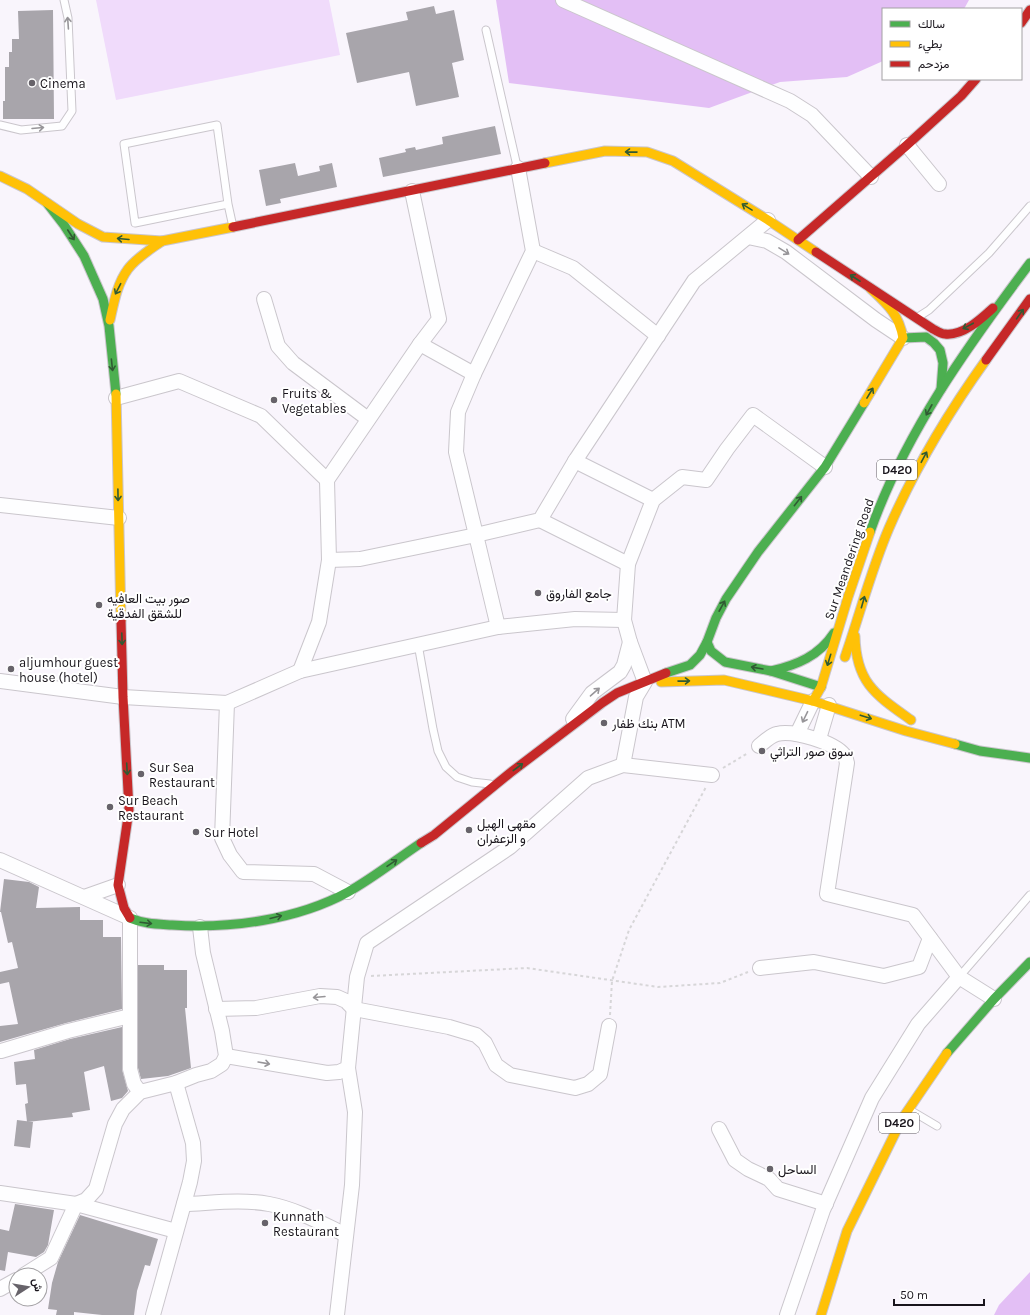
<svg xmlns="http://www.w3.org/2000/svg" width="1030" height="1315" viewBox="0 0 1030 1315" font-family="Karla,Vazirmatn,sans-serif">
  <style>
    .green { fill: #f0dbfb }
    .water { fill: #e3bff5 }
    .building { fill: #a8a5ab }
    .lines { fill: none; stroke-linecap: round; stroke-linejoin: round }
    .lane-casing { stroke: #cac6cc; stroke-width: 9 }
    .street-casing { stroke: #cac6cc; stroke-width: 16 }
    .fast-casing { stroke: #cac6cc; stroke-width: 11 }
    .slow-casing { stroke: #cac6cc; stroke-width: 11 }
    .jam-casing { stroke: #cac6cc; stroke-width: 11 }
    .path { stroke: #d7d6d8; stroke-width: 2; stroke-dasharray: 3 3; stroke-linecap: butt }
    .lane { stroke: #fefeff; stroke-width: 7 }
    .street { stroke: #fefeff; stroke-width: 14 }
    .fast { stroke: #4caf50; stroke-width: 9 }
    .slow { stroke: #ffc107; stroke-width: 9 }
    .jam { stroke: #c62828; stroke-width: 9 }
    .oneway { stroke: #979599 }
    .oneway2 { stroke: #305a33 }
    .poi-dot { fill: #67636a; stroke: #fff; stroke-width: 1.5 }
    .labels { text-anchor: middle; dominant-baseline: central; stroke-width: 4; stroke-linejoin: round; paint-order: stroke }
    .shield { fill: #fff; stroke: #5e5b60; stroke-width: 1 }
    .shield-label { font-size: 12px; font-weight: bold; fill: #19151c }
    .poi-label { font-size: 13px; fill: #19151c; stroke: #fff; text-anchor: start }
    .street-label { font-size: 13px; fill: #19151c; stroke: #fff }
  </style>
  <rect width="100%" height="100%" fill="#f9f5fc"/>
  <!-- green -->
  <polygon class="green" points="96,0 329,0 340,55 116,100"/>
  <!-- water -->
  <g class="water">
    <polygon points="496,0 969,0 964,9 883,9 883,61 847,77 780,82 709,108 509,83"/>
    <polygon points="1030,1272 1030,1315 994,1315 999,1305"/>
  </g>
  <!-- building -->
  <g class="building">
    <polygon points="434,6 436,14 454,10 464,60 452,63 459,97 416,106 409,72 357,83 346,33 408,20 406,12"/>
    <polygon points="53,10 54,119 3,119 3,101 5,101 5,67 9,67 9,52 12,52 12,39 19,39 18,11"/>
    <polygon points="495,126 501,154 383,177 379,158 406,152 405,149 415,147 416,150 443,144 442,137"/>
    <polygon points="295,163 298,176 320,171 319,166 332,163 337,187 280,199 281,203 266,206 259,170"/>
    <polygon points="4,879 29,882 39,887 36,908 80,907 80,920 103,920 103,937 121,937 122,1009 66,1023 0,1042 0,1026 18,1024 9,982 0,984 0,972 18,968 12,942 8,943 1,912 0,912"/>
    <polygon points="138,965 164,965 164,970 187,970 187,1008 185,1008 191,1068 168,1076 141,1079 138,1068"/>
    <polygon points="122,1027 122,1069 128,1091 122,1098 111,1101 104,1066 84,1072 90,1110 72,1113 73,1117 27,1122 25,1104 28,1103 26,1084 16,1085 14,1062 35,1059 34,1050 70,1039"/>
    <polygon points="17,1120 33,1122 30,1148 14,1146"/>
    <polygon points="15,1204 54,1210 48,1245 44,1252 36,1257 8,1252 5,1271 0,1270 0,1229 9,1231"/>
    <polygon points="80,1215 158,1239 150,1266 145,1265 137,1291 134,1315 102,1315 74,1312 74,1315 56,1315 57,1310 48,1309 52,1283 58,1262"/>
  </g>
  <g class="lines">
    <defs>
      <g id="lane">
        <polyline points="486,30 517,166"/>
        <polyline points="0,125 21,130 62,126 72,111 68,18 64,0"/>
        <polyline points="228,204 135,223 124,144 217,125 228,204 233,227"/>
        <polyline points="918,317 929,310 989,253 1030,206"/>
        <polyline points="418,644 433,729 438,751 446,767 457,777 472,782 490,784"/>
        <polyline points="959,977 1030,895"/>
        <polyline points="910,1110 937,1126"/>
      </g>
      <g id="street">
        <polyline points="563,0 790,101 812,115 871,177"/>
        <polyline points="907,145 939,184"/>
        <polyline points="748,237 767,241 786,252 876,320 903,338"/>
        <polyline points="533,251 573,268 658,336"/>
        <polyline points="264,299 278,346 293,363 368,419"/>
        <polyline points="420,344 474,374"/>
        <polyline points="116,398 179,381 261,416 327,480"/>
        <polyline points="575,461 653,500"/>
        <polyline points="0,505 119,518"/>
        <polyline points="540,520 628,564"/>
        <polyline points="329,560 360,559 476,535 456,452 458,412 474,374 533,251 518,168"/>
        <polyline points="498,627 476,535 540,520 575,461 694,281 768,220"/>
        <polyline points="300,671 319,622 329,560 327,480 420,344 439,319 412,191"/>
        <polyline points="0,681 123,697 227,703 300,671 498,627 575,619 624,620"/>
        <polyline points="227,703 222,838 230,855 243,872 314,874 348,892"/>
        <polyline points="573,719 592,693 620,672 624,665 630,642"/>
        <polyline points="797,734 813,701"/>
        <polyline points="819,739 829,705"/>
        <path d="M 759,746 C 764,742 771,735 777,734 C 793,730 834,742 844,755 C 846,757 846,760 847,763 L 827,894 L 913,915 L 959,977 L 994,999"/>
        <polyline points="623,765 636,697 645,682 630,642 624,620 628,564 653,500 682,477 706,480 727,449 753,415 825,467"/>
        <polyline points="0,860 130,918 130,1069 134,1084 140,1092"/>
        <polyline points="84,897 118,885"/>
        <polyline points="760,968 814,962 884,976 919,967 930,938"/>
        <polyline points="216,1009 256,1008 320,996 337,997 346,1001 354,1009 449,1027 476,1035 485,1043 496,1065 510,1075 575,1088 588,1084 600,1074 609,1026"/>
        <polyline points="1,1051 68,1031 130,1016"/>
        <polyline points="226,1056 327,1073 339,1072 348,1068 357,977 367,943 510,847 588,778 623,765 712,775"/>
        <polyline points="719,1129 735,1160 748,1169 769,1179 778,1189 826,1204"/>
        <polyline points="0,1193 76,1204 176,1231"/>
        <path d="M 184,1204 C 212,1203 242,1199 269,1204 C 296,1209 321,1223 346,1235"/>
        <polyline points="24,1275 51,1258 76,1204 86,1200 96,1189 115,1124 123,1109 140,1092 176,1083 196,1075 211,1071 222,1064 226,1056 222,1031 203,953 200,927"/>
        <polyline points="0,1289 16,1280"/>
        <polyline points="153,1315 190,1182 194,1161 193,1143 176,1083"/>
        <polyline points="337,1315 352,1185 355,1112 348,1068"/>
        <polyline points="787,1315 823,1210 872,1098 918,1024 959,977"/>
      </g>
      <g id="fast">
        <polyline points="47,203 64,225 84,256 103,299 109,326 116,394"/>
        <polyline points="903,338 926,337 934,343 940,350 943,363 941,389"/>
        <path d="M 870,532 C 905,433 967,347 1030,263"/>
        <polyline points="707,642 711,651 725,662 771,671 821,687"/>
        <path d="M 771,671 C 797,665 819,656 834,633"/>
        <polyline points="666,673 690,665 700,655 707,642 716,618 726,599 758,552 825,467 864,403"/>
        <polyline points="955,744 980,751 1030,758"/>
        <path d="M 130,918 C 144,924 156,924 172,925 C 229,929 297,920 348,892 C 373,878 397,859 421,843"/>
        <polyline points="947,1053 994,999 1030,962"/>
      </g>
      <g id="slow">
        <polyline points="545,163 605,151 647,152 673,161 768,220 816,252"/>
        <polyline points="0,176 27,189 78,224 103,237 162,241 233,227"/>
        <path d="M 110,320 C 114,302 117,284 128,269 C 136,258 151,249 162,241"/>
        <polyline points="116,394 121,620"/>
        <path d="M 864,403 L 903,338 C 899,314 887,304 870,288"/>
        <polyline points="870,532 848,597 821,687 813,701 906,731 955,744"/>
        <path d="M 855,636 C 856,683 876,695 911,720"/>
        <path d="M 845,657 C 860,614 871,570 889,528 C 915,468 948,413 986,360"/>
        <polyline points="661,682 724,680 813,701"/>
        <polyline points="821,1315 847,1231 902,1119 947,1053"/>
      </g>
      <g id="jam">
        <polyline points="1021,23 1030,10"/>
        <polyline points="233,227 545,163"/>
        <polyline points="798,240 907,145 961,96 976,79"/>
        <path d="M 816,252 L 933,329 C 937,331 941,334 945,334 C 963,336 981,319 993,308"/>
        <polyline points="986,360 1030,299"/>
        <polyline points="121,620 123,697 129,810 118,885 124,908 130,918"/>
        <polyline points="421,843 434,835 510,773 602,703 617,693 666,673"/>
      </g>
    </defs>
    <!-- lane casing -->
    <use href="#lane" class="lane-casing"/>
    <!-- street casing -->
    <use href="#street" class="street-casing"/>
    <!-- fast casing -->
    <use href="#fast" class="fast-casing"/>
    <!-- slow casing -->
    <use href="#slow" class="slow-casing"/>
    <!-- jam casing -->
    <use href="#jam" class="jam-casing"/>
    <!-- path -->
    <g class="path">
      <polyline points="723,768 748,753"/>
      <polyline points="371,976 527,968 658,987 720,983 748,972"/>
      <polyline points="610,1015 612,981 629,930 706,787"/>
    </g>
    <!-- lane -->
    <use href="#lane" class="lane"/>
    <!-- street -->
    <use href="#street" class="street"/>
    <!-- fast -->
    <use href="#fast" class="fast"/>
    <!-- slow -->
    <use href="#slow" class="slow"/>
    <!-- jam -->
    <use href="#jam" class="jam"/>
  </g>
  <!-- one-way arrows -->
  <defs><path id="oneway-shaft" d="M-6 0H5M1.5-3L5.5 0L1.5 3" fill="none" stroke-width="1.6" stroke-linecap="round" stroke-linejoin="round"/></defs>
  <g class="oneway">
    <use href="#oneway-shaft" transform="translate(68 23) rotate(-94)"/>
    <use href="#oneway-shaft" transform="translate(38 128) rotate(-5)"/>
    <use href="#oneway-shaft" transform="translate(784 251) rotate(32)"/>
    <use href="#oneway-shaft" transform="translate(595 692) rotate(-41)"/>
    <use href="#oneway-shaft" transform="translate(805 717) rotate(116)"/>
    <use href="#oneway-shaft" transform="translate(319 997) rotate(175)"/>
    <use href="#oneway-shaft" transform="translate(264 1063) rotate(10)"/>
  </g>
  <g class="oneway2">
    <use href="#oneway-shaft" transform="translate(631 152) rotate(-179)"/>
    <use href="#oneway-shaft" transform="translate(747 207) rotate(-148)"/>
    <use href="#oneway-shaft" transform="translate(71 235) rotate(57)"/>
    <use href="#oneway-shaft" transform="translate(123 239) rotate(-175)"/>
    <use href="#oneway-shaft" transform="translate(855 278) rotate(-147)"/>
    <use href="#oneway-shaft" transform="translate(118 289) rotate(117)"/>
    <use href="#oneway-shaft" transform="translate(1020 314) rotate(-55)"/>
    <use href="#oneway-shaft" transform="translate(968 326) rotate(152)"/>
    <use href="#oneway-shaft" transform="translate(112 365) rotate(84)"/>
    <use href="#oneway-shaft" transform="translate(870 393) rotate(-59)"/>
    <use href="#oneway-shaft" transform="translate(929 410) rotate(119)"/>
    <use href="#oneway-shaft" transform="translate(924 457) rotate(-62)"/>
    <use href="#oneway-shaft" transform="translate(118 495) rotate(89)"/>
    <use href="#oneway-shaft" transform="translate(798 501) rotate(-52)"/>
    <use href="#oneway-shaft" transform="translate(863 602) rotate(-74)"/>
    <use href="#oneway-shaft" transform="translate(722 606) rotate(-61)"/>
    <use href="#oneway-shaft" transform="translate(122 639) rotate(88)"/>
    <use href="#oneway-shaft" transform="translate(829 660) rotate(107)"/>
    <use href="#oneway-shaft" transform="translate(757 668) rotate(-170)"/>
    <use href="#oneway-shaft" transform="translate(684 681) rotate(-1)"/>
    <use href="#oneway-shaft" transform="translate(866 717) rotate(18)"/>
    <use href="#oneway-shaft" transform="translate(518 767) rotate(-37)"/>
    <use href="#oneway-shaft" transform="translate(127 769) rotate(87)"/>
    <use href="#oneway-shaft" transform="translate(392 863) rotate(-34)"/>
    <use href="#oneway-shaft" transform="translate(276 917) rotate(-14)"/>
    <use href="#oneway-shaft" transform="translate(146 923) rotate(7)"/>
  </g>
  <!-- markers -->
  <g class="poi-dot">
    <circle cx="32" cy="83" r="4"/>
    <circle cx="274" cy="400" r="4"/>
    <circle cx="538" cy="593" r="4"/>
    <circle cx="99" cy="605" r="4"/>
    <circle cx="11" cy="669" r="4"/>
    <circle cx="604" cy="723" r="4"/>
    <circle cx="762" cy="751" r="4"/>
    <circle cx="141" cy="774" r="4"/>
    <circle cx="110" cy="807" r="4"/>
    <circle cx="469" cy="830" r="4"/>
    <circle cx="196" cy="832" r="4"/>
    <circle cx="770" cy="1169" r="4"/>
    <circle cx="265" cy="1223" r="4"/>
  </g>
  <g class="labels">
    <!-- shield labels -->
    <g class="shield">
      <rect x="877" y="460" width="40" height="20" rx="3"/>
      <rect x="879" y="1113" width="40" height="20" rx="3"/>
    </g>
    <g class="shield-label">
      <text x="897" y="470">D420</text>
      <text x="899" y="1123">D420</text>
    </g>
    <!-- poi labels -->
    <g class="poi-label">
      <text x="40" y="83">Cinema</text>
      <text x="282" y="393">Fruits &amp;<tspan x="282" dy="15">Vegetables</tspan></text>
      <text x="546" y="593">جامع الفاروق</text>
      <text x="107" y="598">صور بيت العافيه<tspan x="107" dy="15">للشقق الفدقية</tspan></text>
      <text x="19" y="662">aljumhour guest<tspan x="19" dy="15">house (hotel)</tspan></text>
      <text x="612" y="723">بنك ظفار ATM</text>
      <text x="770" y="751">سوق صور التراثي</text>
      <text x="149" y="767">Sur Sea<tspan x="149" dy="15">Restaurant</tspan></text>
      <text x="118" y="800">Sur Beach<tspan x="118" dy="15">Restaurant</tspan></text>
      <text x="477" y="823">مقهى الهيل<tspan x="477" dy="15">و الزعفران</tspan></text>
      <text x="204" y="832">Sur Hotel</text>
      <text x="778" y="1169">الساحل</text>
      <text x="273" y="1216">Kunnath<tspan x="273" dy="15">Restaurant</tspan></text>
    </g>
    <!-- street labels -->
    <g class="street-label">
      <text transform="translate(849 559) rotate(-71)">Sur Meandering Road</text>
    </g>
  </g>
  <!-- legend -->
  <rect x="882" y="8" width="140" height="72" fill="#ffffff" stroke="#a3a1a4"/>
  <rect x="890" y="21" width="20" height="6" fill="#4caf50" stroke="#a3a1a4"/>
  <text x="918" y="28" font-size="12" fill="#19151c">سالك</text>
  <rect x="890" y="41" width="20" height="6" fill="#ffc107" stroke="#a3a1a4"/>
  <text x="918" y="48" font-size="12" fill="#19151c">بطيء</text>
  <rect x="890" y="61" width="20" height="6" fill="#c62828" stroke="#a3a1a4"/>
  <text x="918" y="68" font-size="12" fill="#19151c">مزدحم</text>
  <!-- north arrow -->
  <g transform="translate(28 1287) rotate(78)"><circle r="19" fill="#ffffff" stroke="#a3a1a4"/>
  <path d="M0-3L7 15L0 10L-7 15Z" fill="#67636a"/>
  <text y="-6" font-size="11" font-weight="bold" text-anchor="middle" fill="#19151c">ش</text>
  </g>
  <!-- scale -->
  <path d="M894 1299v6h90v-6" fill="none" stroke="#19151c" stroke-width="2"/>
  <text x="900" y="1299" font-size="12" fill="#19151c" stroke="#ffffff" stroke-width="3" paint-order="stroke">50 m</text>
</svg>
